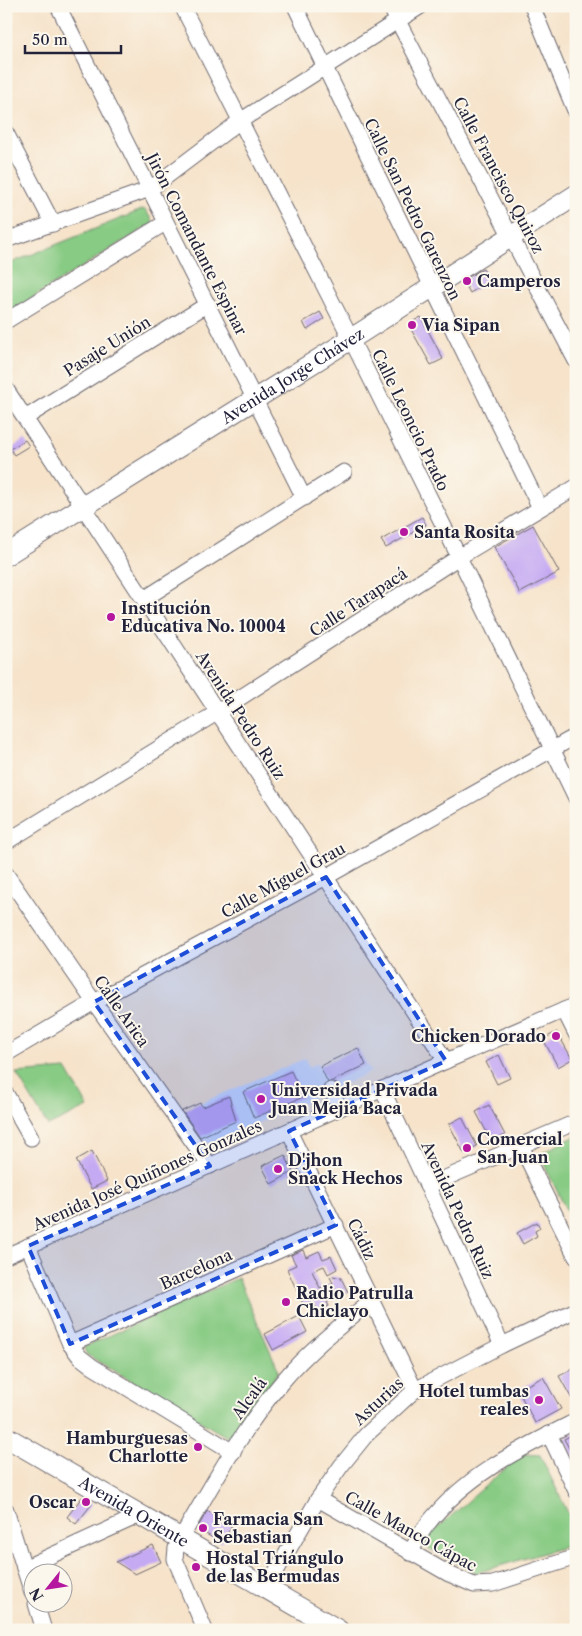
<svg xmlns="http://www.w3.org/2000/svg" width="582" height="1636" viewBox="0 0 582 1636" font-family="'Libre Caslon Text',serif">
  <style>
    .built { fill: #cddbfa }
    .green { fill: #88cb84; stroke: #557660 }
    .building { fill: #c4a9f3 }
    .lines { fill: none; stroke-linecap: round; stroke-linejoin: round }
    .minor-casing { stroke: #6c666d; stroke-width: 17 }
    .major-casing { stroke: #6c666d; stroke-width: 22 }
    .minor { stroke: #fff; stroke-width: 15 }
    .major { stroke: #fff; stroke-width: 20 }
    .marked { fill: #1d4ed8; fill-opacity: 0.2; stroke: #1d4ed8; stroke-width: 4; stroke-dasharray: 10 6; stroke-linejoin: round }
    .poi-dot { fill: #b5179e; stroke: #fbf7ec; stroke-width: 2 }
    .labels { text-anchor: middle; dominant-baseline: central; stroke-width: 4; stroke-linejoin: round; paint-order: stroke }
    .street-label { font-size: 16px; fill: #22223b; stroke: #fbf7ec }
    .poi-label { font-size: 16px; font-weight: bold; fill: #22223b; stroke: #fbf7ec; text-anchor: start }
  </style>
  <rect width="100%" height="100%" fill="#fbf7ec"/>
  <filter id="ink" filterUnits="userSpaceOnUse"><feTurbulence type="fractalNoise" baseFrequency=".02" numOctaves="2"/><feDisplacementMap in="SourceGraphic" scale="10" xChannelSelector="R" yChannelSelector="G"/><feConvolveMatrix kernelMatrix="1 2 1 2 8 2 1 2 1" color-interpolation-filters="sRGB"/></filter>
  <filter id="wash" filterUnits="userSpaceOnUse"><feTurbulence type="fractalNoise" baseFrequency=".0096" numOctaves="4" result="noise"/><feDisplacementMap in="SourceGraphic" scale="20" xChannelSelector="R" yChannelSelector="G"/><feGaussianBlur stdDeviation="1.12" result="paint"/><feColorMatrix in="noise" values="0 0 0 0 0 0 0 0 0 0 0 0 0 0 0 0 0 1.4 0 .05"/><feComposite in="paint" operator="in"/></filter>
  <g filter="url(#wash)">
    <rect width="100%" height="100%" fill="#f6e3ca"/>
    <!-- built -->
    <polygon class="built" points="358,1048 371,1072 211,1144 202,1140 182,1111 306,1058 309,1067 318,1063 320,1066"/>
    <!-- green -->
    <g class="green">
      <polygon points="144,209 151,218 153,223 6,314 6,265"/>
      <polygon points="66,1069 88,1107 48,1126 16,1073"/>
      <polygon points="576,1136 576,1230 539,1154"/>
      <polygon points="238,1278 279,1371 232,1440 86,1354 84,1347"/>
      <polygon points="522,1454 540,1455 571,1519 573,1533 567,1546 476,1573 424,1546 427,1537"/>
    </g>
    <g id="blocks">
      <!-- building -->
      <g class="building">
        <polygon points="483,269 490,281 470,293 463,280"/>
        <polygon points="320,312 324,319 307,330 303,322"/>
        <polygon points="421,317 443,359 431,365 408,324"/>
        <polygon points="25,440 29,446 14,455 10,449"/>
        <polygon points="422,517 426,525 386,548 381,540"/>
        <polygon points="533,525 559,572 520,593 494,547"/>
        <polygon points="557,1032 572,1059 558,1067 543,1039"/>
        <polygon points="358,1048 366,1065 328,1083 320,1066"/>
        <polygon points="499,1055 510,1078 497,1084 486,1062"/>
        <polygon points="291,1071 303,1097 254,1118 243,1092"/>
        <polygon points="229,1096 236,1121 200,1137 182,1111 200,1103 203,1107"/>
        <polygon points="489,1105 505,1135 492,1142 476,1112"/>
        <polygon points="462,1117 477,1146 464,1153 449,1124"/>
        <polygon points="92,1151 107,1181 91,1189 76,1160"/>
        <polygon points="285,1155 293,1172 271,1184 262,1166"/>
        <polygon points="537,1222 540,1228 535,1231 537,1236 523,1244 517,1233"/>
        <polygon points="303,1250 306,1257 319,1251 323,1259 331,1256 337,1269 328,1274 324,1266 312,1271 320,1288 333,1283 330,1277 333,1276 341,1278 348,1292 327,1302 329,1306 318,1311 313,1302 304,1306 287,1269 296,1265 291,1255"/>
        <polygon points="299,1316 307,1332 273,1350 265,1334"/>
        <polygon points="573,1369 576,1375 576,1399 573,1401 559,1376"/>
        <polygon points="543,1377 561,1409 535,1423 518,1390"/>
        <polygon points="576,1433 576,1461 564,1439"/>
        <polygon points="82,1497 92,1504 76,1524 67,1517"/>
        <polygon points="207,1511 232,1525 222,1543 197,1529"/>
        <polygon points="153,1545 161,1562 135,1574 116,1562"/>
      </g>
    </g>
  </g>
  <g filter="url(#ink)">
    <use href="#blocks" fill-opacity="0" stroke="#6c666d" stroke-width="1"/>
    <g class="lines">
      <defs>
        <g id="minor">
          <polyline points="58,6 304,498"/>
          <polyline points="182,6 351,339 459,557 576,798"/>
          <polyline points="295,6 540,508"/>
          <polyline points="390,6 576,361"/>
          <polyline points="532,6 576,113"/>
          <polyline points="6,133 53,224"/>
          <polyline points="6,240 150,189 240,121 421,6"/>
          <polyline points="6,321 165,223"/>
          <polyline points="6,389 446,1061"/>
          <polyline points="25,418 208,304"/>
          <polyline points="144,599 344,472"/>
          <polyline points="6,842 218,712 459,557 576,487"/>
          <polyline points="6,874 94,1002 210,1166"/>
          <polyline points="564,1010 576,1034"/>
          <polyline points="6,1054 94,1002 326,877 576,736"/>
          <polyline points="382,1089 502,1345"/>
          <polyline points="331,1090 340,1108"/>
          <polyline points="6,1094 31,1138"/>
          <polyline points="289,1131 415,1390"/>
          <polyline points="521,1146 576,1257"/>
          <polyline points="427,1186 576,1122"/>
          <polyline points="28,1246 70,1344 80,1357 93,1367 233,1452"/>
          <polyline points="6,1256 446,1061 576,1005"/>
          <polyline points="70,1344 336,1225"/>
          <polyline points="549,1434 576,1491"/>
          <polyline points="318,1499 449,1574 474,1585 493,1584 576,1557"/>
          <polyline points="6,1510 32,1593"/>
          <path d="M 410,1553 C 415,1544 420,1534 426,1526 C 465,1475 520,1449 576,1421"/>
          <polyline points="24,1568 140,1515"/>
          <polyline points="267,1587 318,1499 341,1466 366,1435 415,1390 502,1345 576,1310"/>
          <polyline points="36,1604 44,1630"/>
          <path d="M 205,1630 L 175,1559 L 176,1548 L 181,1538 C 212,1486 242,1429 282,1382 C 308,1351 341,1325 372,1300"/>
        </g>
        <g id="major">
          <path id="s1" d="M 6,555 L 351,339 L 576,195"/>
          <path id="s2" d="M 6,1437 L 338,1630"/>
        </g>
      </defs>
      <!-- minor casing -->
      <use href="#minor" class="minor-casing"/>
      <!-- major casing -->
      <use href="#major" class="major-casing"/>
      <!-- minor -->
      <use href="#minor" class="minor"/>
      <!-- major -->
      <use href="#major" class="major"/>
    </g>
  </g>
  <!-- marked area -->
  <path class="marked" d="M 326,877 L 446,1061 L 289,1131 L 336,1225 L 70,1344 L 28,1246 L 210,1166 L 94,1002 Z"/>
  <!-- markers -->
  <g class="poi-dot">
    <circle cx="467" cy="281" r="5"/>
    <circle cx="412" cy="325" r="5"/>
    <circle cx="404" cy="532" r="5"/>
    <circle cx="111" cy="617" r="5"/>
    <circle cx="556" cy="1036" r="5"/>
    <circle cx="261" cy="1099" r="5"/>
    <circle cx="467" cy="1148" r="5"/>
    <circle cx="278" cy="1169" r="5"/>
    <circle cx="286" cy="1302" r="5"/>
    <circle cx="539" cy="1400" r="5"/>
    <circle cx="198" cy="1447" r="5"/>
    <circle cx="86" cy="1502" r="5"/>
    <circle cx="203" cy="1528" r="5"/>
    <circle cx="196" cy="1567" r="5"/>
  </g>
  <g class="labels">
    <!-- street labels -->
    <g class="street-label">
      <text transform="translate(499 175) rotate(62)">Calle Francisco Quiroz</text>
      <text transform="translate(413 209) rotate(64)">Calle San Pedro Garenzon</text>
      <text transform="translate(197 244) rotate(63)">Jirón Comandante Espinar</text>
      <text transform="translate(107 346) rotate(-32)">Pasaje Unión</text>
      <text stroke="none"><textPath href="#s1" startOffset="338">Avenida Jorge Chávez</textPath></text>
      <text transform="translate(411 420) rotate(64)">Calle Leoncio Prado</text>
      <text transform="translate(358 602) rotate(-33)">Calle Tarapacá</text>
      <text transform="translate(241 715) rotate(57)">Avenida Pedro Ruiz</text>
      <text transform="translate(283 880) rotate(-29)">Calle Miguel Grau</text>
      <text transform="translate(122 1011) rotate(55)">Calle Arica</text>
      <text transform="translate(147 1175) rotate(-24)">Avenida José Quiñones Gonzales</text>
      <text transform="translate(458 1210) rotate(65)">Avenida Pedro Ruiz</text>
      <text transform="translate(362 1239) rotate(64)">Cádiz</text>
      <text transform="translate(196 1269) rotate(-24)">Barcelona</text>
      <text transform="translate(249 1398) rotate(-54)">Alcalá</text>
      <text transform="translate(378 1401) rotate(-43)">Asturias</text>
      <text stroke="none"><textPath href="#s2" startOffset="148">Avenida Oriente</textPath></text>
      <text transform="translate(411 1531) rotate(29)">Calle Manco Cápac</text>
    </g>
    <!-- poi labels -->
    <g class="poi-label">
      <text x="477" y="281">Camperos</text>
      <text x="422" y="325">Via Sipan</text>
      <text x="414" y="532">Santa Rosita</text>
      <text x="121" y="608">Institución<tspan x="121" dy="18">Educativa No. 10004</tspan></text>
      <text x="546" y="1036" text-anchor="end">Chicken Dorado</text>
      <text x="271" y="1090">Universidad Privada<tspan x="271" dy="18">Juan Mejia Baca</tspan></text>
      <text x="477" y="1139">Comercial<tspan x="477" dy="18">San Juan</tspan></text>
      <text x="288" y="1160">D'jhon<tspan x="288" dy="18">Snack Hechos</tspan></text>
      <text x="296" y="1293">Radio Patrulla<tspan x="296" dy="18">Chiclayo</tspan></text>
      <text x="529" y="1391" text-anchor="end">Hotel tumbas<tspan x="529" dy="18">reales</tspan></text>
      <text x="188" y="1438" text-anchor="end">Hamburguesas<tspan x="188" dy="18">Charlotte</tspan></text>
      <text x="76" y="1502" text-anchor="end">Oscar</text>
      <text x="213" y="1519">Farmacia San<tspan x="213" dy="18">Sebastian</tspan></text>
      <text x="206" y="1558">Hostal Triángulo<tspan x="206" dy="18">de las Bermudas</tspan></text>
    </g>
  </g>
  <!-- margin -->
  <rect width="582" height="1636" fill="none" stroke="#fbf7ec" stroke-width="25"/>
  <!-- north arrow -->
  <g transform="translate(48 1588) rotate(240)"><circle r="24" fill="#fbf7ec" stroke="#a4a2a5"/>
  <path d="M0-4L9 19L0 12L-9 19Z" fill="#b5179e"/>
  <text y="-8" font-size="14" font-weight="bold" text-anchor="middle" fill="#22223b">N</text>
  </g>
  <!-- scale -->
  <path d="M25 45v8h96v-8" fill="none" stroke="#22223b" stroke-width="2.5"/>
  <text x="32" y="45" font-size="15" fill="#22223b" stroke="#fbf7ec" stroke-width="4" paint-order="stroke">50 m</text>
</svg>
